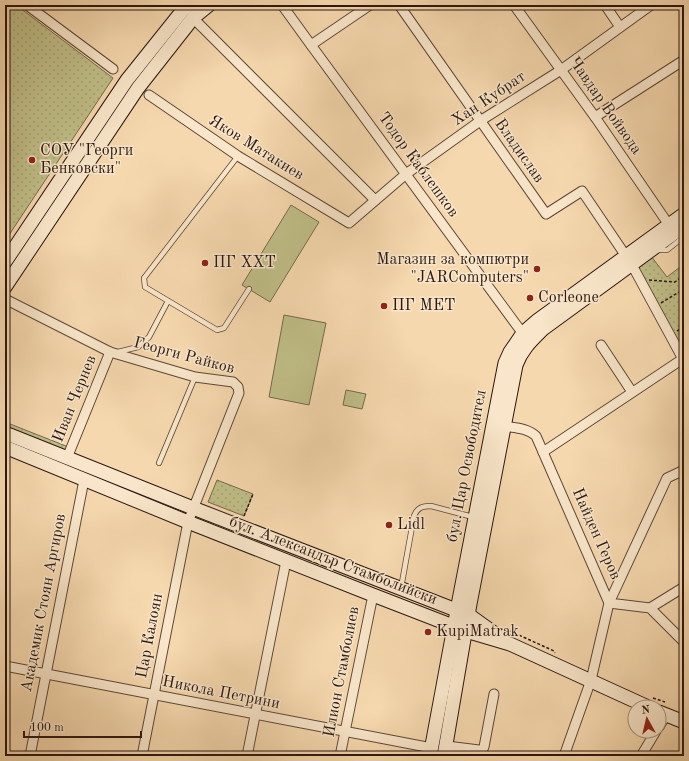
<svg xmlns="http://www.w3.org/2000/svg" width="689" height="761" viewBox="0 0 689 761" font-family="'Old Standard TT',serif">
  <style>
    .grass { fill: url(#grass-dots); stroke: #756a4c }
    .garden { fill: #c0be88; stroke: #756a4c }
    .lines { fill: none; stroke-linecap: round; stroke-linejoin: round }
    .lane-casing { stroke: #5d4738; stroke-width: 6 }
    .street-casing { stroke: #5d4738; stroke-width: 11 }
    .secondary-casing { stroke: #2a1710; stroke-width: 15 }
    .path { stroke: #2a1710; stroke-width: 1.5; stroke-dasharray: 3 2; stroke-linecap: butt }
    .lane { stroke: #f9e6ca; stroke-width: 4.5 }
    .street { stroke: #f9e6ca; stroke-width: 9 }
    .secondary { stroke: #f9e6ca; stroke-width: 13 }
    .poi-dot { fill: #8f2418; stroke: #f9e6ca; stroke-width: 1.5 }
    .labels { text-anchor: middle; dominant-baseline: central; stroke-width: 3; stroke-linejoin: round; paint-order: stroke }
    .street-label { font-size: 16px; fill: #2a1710; stroke: #f9e6ca }
    .poi-label { font-size: 16px; fill: #2a1710; stroke: #f9e6ca; text-anchor: start }
  </style>
  <defs>
    <pattern id="grass-dots" width="8" height="8" patternUnits="userSpaceOnUse"><rect width="8" height="8" fill="#c0be88"/><path d="M2 2h.1M6 6h.1" fill="none" stroke="#a5a374" stroke-width="1.8" stroke-linecap="round"/></pattern>
  </defs>
  <rect width="100%" height="100%" fill="#f6d8ae"/>
  <filter id="stains"><feTurbulence type="fractalNoise" baseFrequency=".005" numOctaves="4"/><feColorMatrix values="0 0 0 0 .2 0 0 0 0 .09 0 0 0 0 .02 0 0 0 .5 -.17"/></filter>
  <radialGradient id="worn" r=".72"><stop offset=".6" stop-color="#630" stop-opacity="0"/><stop offset="1" stop-color="#630" stop-opacity=".3"/></radialGradient>
  <!-- grass -->
  <g class="grass">
    <polygon points="5,5 16,5 113,78 5,241"/>
    <polygon points="648,252 667,277 684,264 684,358 632,265"/>
    <polygon points="5,422 71,448 67,458 5,433"/>
    <polygon points="217,480 253,494 244,516 208,502"/>
  </g>
  <!-- garden -->
  <g class="garden">
    <polygon points="291,205 319,222 270,302 242,285"/>
    <polygon points="284,315 326,323 309,405 269,397"/>
    <polygon points="346,390 366,394 362,409 343,405"/>
  </g>
  <g class="lines">
    <defs>
      <g id="lane">
        <polyline points="238,156 144,278 145,287 217,330 224,328 249,289"/>
        <polyline points="657,250 667,250 681,239 682,230"/>
        <polyline points="118,352 138,347 149,337 168,301"/>
        <polyline points="159,463 195,377"/>
        <path d="M 401,588 L 414,516 C 417,508 422,506 431,506 L 473,517"/>
        <polyline points="496,754 504,756"/>
      </g>
      <g id="street">
        <polyline points="27,5 113,69"/>
        <polyline points="282,5 311,45 526,338"/>
        <polyline points="399,5 546,214 582,191 632,265 684,361"/>
        <polyline points="514,5 595,117 669,225"/>
        <polyline points="605,5 620,27"/>
        <polyline points="193,18 375,200"/>
        <polyline points="311,45 370,5"/>
        <polyline points="149,95 238,156 349,223 406,174 480,121 561,70 651,5"/>
        <polyline points="595,117 684,60"/>
        <polyline points="5,299 110,352 195,377 233,382 238,387 239,393 188,522 142,756"/>
        <polyline points="601,345 632,392"/>
        <path d="M 504,426 C 516,428 527,428 536,436 L 609,603 L 591,680 L 564,756"/>
        <polyline points="543,452 684,358"/>
        <polyline points="67,458 110,352"/>
        <polyline points="684,470 667,478 609,603 650,608 684,642"/>
        <polyline points="650,608 684,587"/>
        <polyline points="5,666 432,748"/>
        <polyline points="659,727 666,715"/>
        <polyline points="447,746 479,750 482,750 484,747 494,694"/>
        <polyline points="30,756 84,480"/>
        <polyline points="247,756 286,561"/>
        <polyline points="340,756 373,595"/>
        <polyline points="641,756 656,731"/>
      </g>
      <g id="secondary">
        <polyline points="5,262 127,80 183,10 189,5"/>
        <polyline points="5,287 138,88 193,18 209,5"/>
        <polyline points="5,433 193,508 469,615 501,638"/>
        <polyline points="5,447 188,522 373,595 466,631 510,644 648,707"/>
        <polyline points="659,712 684,722"/>
        <polyline points="430,756 459,600 505,363 510,352 523,333 538,320 684,214"/>
        <path d="M 444,756 L 470,604 L 516,365 C 522,349 531,341 543,329 L 684,226"/>
      </g>
    </defs>
    <!-- lane casing -->
    <use href="#lane" class="lane-casing"/>
    <!-- street casing -->
    <use href="#street" class="street-casing"/>
    <!-- secondary casing -->
    <use href="#secondary" class="secondary-casing"/>
    <!-- path -->
    <g class="path">
      <polyline points="649,280 675,282 682,277 684,280"/>
      <polyline points="661,303 684,289"/>
      <polyline points="677,331 684,327"/>
      <polyline points="244,516 253,494"/>
      <polyline points="510,631 554,651 555,653"/>
      <polyline points="653,698 665,702"/>
    </g>
    <!-- lane -->
    <use href="#lane" class="lane"/>
    <!-- street -->
    <use href="#street" class="street"/>
    <!-- secondary -->
    <use href="#secondary" class="secondary"/>
  </g>
  <!-- markers -->
  <g class="poi-dot">
    <circle cx="32" cy="160" r="4"/>
    <circle cx="205" cy="263" r="4"/>
    <circle cx="537" cy="269" r="4"/>
    <circle cx="530" cy="298" r="4"/>
    <circle cx="384" cy="306" r="4"/>
    <circle cx="389" cy="525" r="4"/>
    <circle cx="428" cy="632" r="4"/>
  </g>
  <g class="labels">
    <!-- street labels -->
    <g class="street-label">
      <text transform="translate(489 99) rotate(-34)">Хан Кубрат</text>
      <text transform="translate(605 106) rotate(55)">Чавдар Войвода</text>
      <text transform="translate(256 148) rotate(32)">Яков Матакиев</text>
      <text transform="translate(519 151) rotate(55)">Владислав</text>
      <text transform="translate(418 165) rotate(54)">Тодор Каблешков</text>
      <text transform="translate(184 356) rotate(15)">Георги Райков</text>
      <text transform="translate(75 399) rotate(-68)">Иван Чернев</text>
      <text transform="translate(467 466) rotate(-79)">бул. Цар Освободител</text>
      <text transform="translate(596 534) rotate(66)">Найден Геров</text>
      <text transform="translate(333 561) rotate(21)">бул. Александър Стамболийски</text>
      <text transform="translate(44 603) rotate(-79)">Академик Стоян Аргиров</text>
      <text transform="translate(150 636) rotate(-79)">Цар Калоян</text>
      <text transform="translate(342 672) rotate(-79)">Илион Стамболиев</text>
      <text transform="translate(221 693) rotate(11)">Никола Петрини</text>
    </g>
    <!-- poi labels -->
    <g class="poi-label">
      <text x="40" y="151">СОУ "Георги<tspan x="40" dy="18">Бенковски"</tspan></text>
      <text x="529" y="260" text-anchor="end">Магазин за компютри<tspan x="529" dy="18">"JARComputers"</tspan></text>
      <text x="213" y="263">ПГ ХХТ</text>
      <text x="538" y="298">Corleone</text>
      <text x="392" y="306">ПГ МЕТ</text>
      <text x="397" y="525">Lidl</text>
      <text x="436" y="632">KupiMatrak</text>
    </g>
  </g>
  <!-- margin -->
  <rect width="689" height="761" fill="none" stroke="#f6d8ae" stroke-width="20"/>
  <rect x="6" y="6" width="677" height="749" fill="none" stroke="#2a1710" stroke-width="2"/>
  <rect x="10" y="10" width="669" height="741" fill="none" stroke="#2a1710"/>
  <!-- north arrow -->
  <g transform="translate(647 719) rotate(352)"><circle r="19" fill="#f9e6ca" stroke="#a69380"/>
  <path d="M0-3L7 15L0 10L-7 15Z" fill="#8f2418"/>
  <text y="-6" font-size="11" font-weight="bold" text-anchor="middle" fill="#2a1710">N</text>
  </g>
  <!-- scale -->
  <path d="M24 731v6h117v-6" fill="none" stroke="#2a1710" stroke-width="2"/>
  <text x="30" y="731" font-size="12" fill="#2a1710" stroke="#f9e6ca" stroke-width="3" paint-order="stroke">100 m</text>
  <rect width="100%" height="100%" filter="url(#stains)"/>
  <rect width="100%" height="100%" fill="url(#worn)"/>
</svg>
